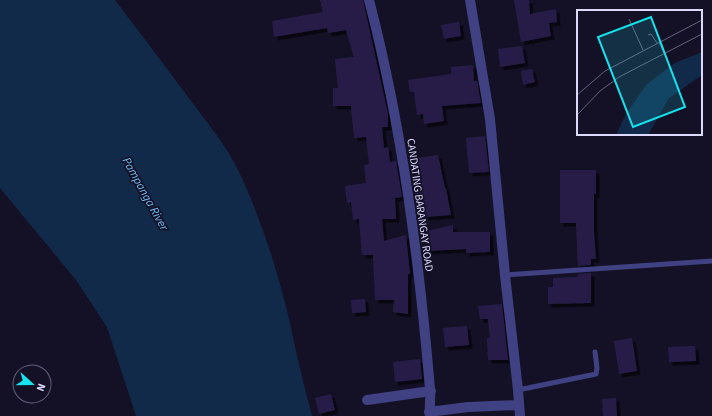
<svg xmlns="http://www.w3.org/2000/svg" width="712" height="416" viewBox="0 0 712 416" font-family="'Source Sans 3',sans-serif">
  <style>
    .water { fill: #122a4a }
    .building { fill: #251f46; filter: url(#shadow) }
    .lines { fill: none; stroke-linecap: round; stroke-linejoin: round }
    .service { stroke: #404182; stroke-width: 5 }
    .minor { stroke: #404182; stroke-width: 10 }
    .tertiary { stroke: #404182; stroke-width: 10 }
    .labels { text-anchor: middle; dominant-baseline: central; stroke-width: 3.5; stroke-linejoin: round; paint-order: stroke }
    .street-label { font-size: 11px; fill: #dcd9fc; stroke: #141127 }
    .water-label { font-size: 12px; font-style: italic; fill: #6fbef5; stroke: #141127 }
    .inset-road { fill: none; stroke: #64617c; stroke-width: 1 }
    .view { fill: #13e5ef; fill-opacity: 0.15; stroke: #13e5ef; stroke-width: 2 }
    .inset-edge { fill: none; stroke: #dcd9fc; stroke-width: 2 }
  </style>
  <defs>
    <filter id="shadow"><feDropShadow dx="3.5" dy="3.5" stdDeviation="0" flood-color="#0009"/></filter>
  </defs>
  <rect width="100%" height="100%" fill="#141127"/>
  <!-- water -->
  <path class="water" d="M 0,0 L 115,0 C 139,32 164,64 188,97 C 206,121 226,145 239,172 C 261,219 277,269 289,319 C 296,351 303,384 312,416 L 136,416 L 107,327 L 76,280 L 0,188 Z"/>
  <!-- building -->
  <g class="building">
    <polygon points="320,0 363,0 388,114 388,127 382,127 384,148 388,147 390,162 396,161 402,197 395,198 396,219 382,219 384,241 406,235 410,274 408,274 408,314 393,312 394,300 375,300 373,255 362,255 359,219 353,220 351,202 347,203 345,186 366,183 364,165 369,164 366,137 354,138 351,106 333,106 333,88 338,88 335,59 354,57 346,30 328,33 327,28 274,37 272,21 323,12"/>
    <polygon points="514,0 529,0 530,14 556,9 557,22 549,23 551,36 521,42"/>
    <polygon points="459,22 461,36 444,39 441,25"/>
    <polygon points="522,46 525,63 500,67 498,49"/>
    <polygon points="473,65 474,81 477,81 481,103 442,106 444,121 424,124 423,114 417,115 414,92 410,92 408,80 451,74 451,67"/>
    <polygon points="532,69 535,82 523,85 521,71"/>
    <polygon points="485,136 489,172 469,173 466,138"/>
    <polygon points="438,155 445,188 446,188 451,215 425,217 420,196 415,196 412,179 417,179 417,176 419,176 416,158"/>
    <polygon points="560,170 596,170 596,194 594,194 594,232 596,259 591,259 591,265 578,266 576,223 560,223"/>
    <polygon points="453,225 453,232 490,232 490,252 466,253 466,249 428,251 427,231"/>
    <polygon points="591,273 591,303 548,304 548,287 553,287 553,278 578,277 578,274"/>
    <polygon points="365,299 366,312 352,313 351,300"/>
    <polygon points="502,304 508,360 488,360 487,338 490,338 488,319 480,319 478,306"/>
    <polygon points="467,326 469,345 445,347 443,328"/>
    <polygon points="632,338 637,371 619,374 614,341"/>
    <polygon points="695,346 696,361 669,362 668,347"/>
    <polygon points="420,359 422,379 395,382 393,362"/>
    <polygon points="331,394 335,410 319,414 315,398"/>
    <polygon points="616,398 617,416 603,416 602,399"/>
  </g>
  <g class="lines">
    <!-- service -->
    <g class="service">
      <polyline points="505,275 712,261"/>
      <polyline points="518,390 596,374 597,368 595,352"/>
    </g>
    <!-- minor -->
    <g class="minor">
      <polyline points="367,400 431,391"/>
      <polyline points="429,412 468,407 518,405"/>
    </g>
    <!-- tertiary -->
    <g class="tertiary">
      <path d="M 369,0 C 402,127 419,258 430,389 C 431,398 429,407 430,416"/>
      <polyline points="470,0 490,119 505,275 518,390 520,416"/>
    </g>
  </g>
  <g class="labels">
    <!-- street labels -->
    <g class="street-label">
      <text transform="translate(420 205) rotate(82)">CANDATING BARANGAY ROAD</text>
    </g>
    <!-- water labels -->
    <g class="water-label">
      <text transform="translate(145 194) rotate(61)">Pampanga River</text>
    </g>
  </g>
  <!-- overview -->
  <g transform="translate(577 10)">
    <rect width="125" height="125" fill="#141127"/>
    <path d="M 125,42 L 125,65 L 92,88 L 71,125 L 39,125 L 49,104 L 70,74 L 98,53 Z" fill="#122a4a"/>
    <path class="inset-road" d="M 52,9 L 66,40M 71,25 L 74,24 L 80,33M 82,32 L 87,43M 0,85 L 28,61 L 125,10M 0,105 L 23,81 L 42,67 L 125,24"/>
    <path class="view" d="M 74,7 L 108,97 L 56,117 L 21,27 Z"/>
    <rect width="125" height="125" class="inset-edge"/>
  </g>
  <!-- north arrow -->
  <g transform="translate(32 384) rotate(111)"><circle r="19" fill="#141127" stroke="#64617c"/>
  <path d="M0-3L7 15L0 10L-7 15Z" fill="#13e5ef"/>
  <text y="-6" font-size="11" font-weight="bold" text-anchor="middle" fill="#dcd9fc">N</text>
  </g>
</svg>
